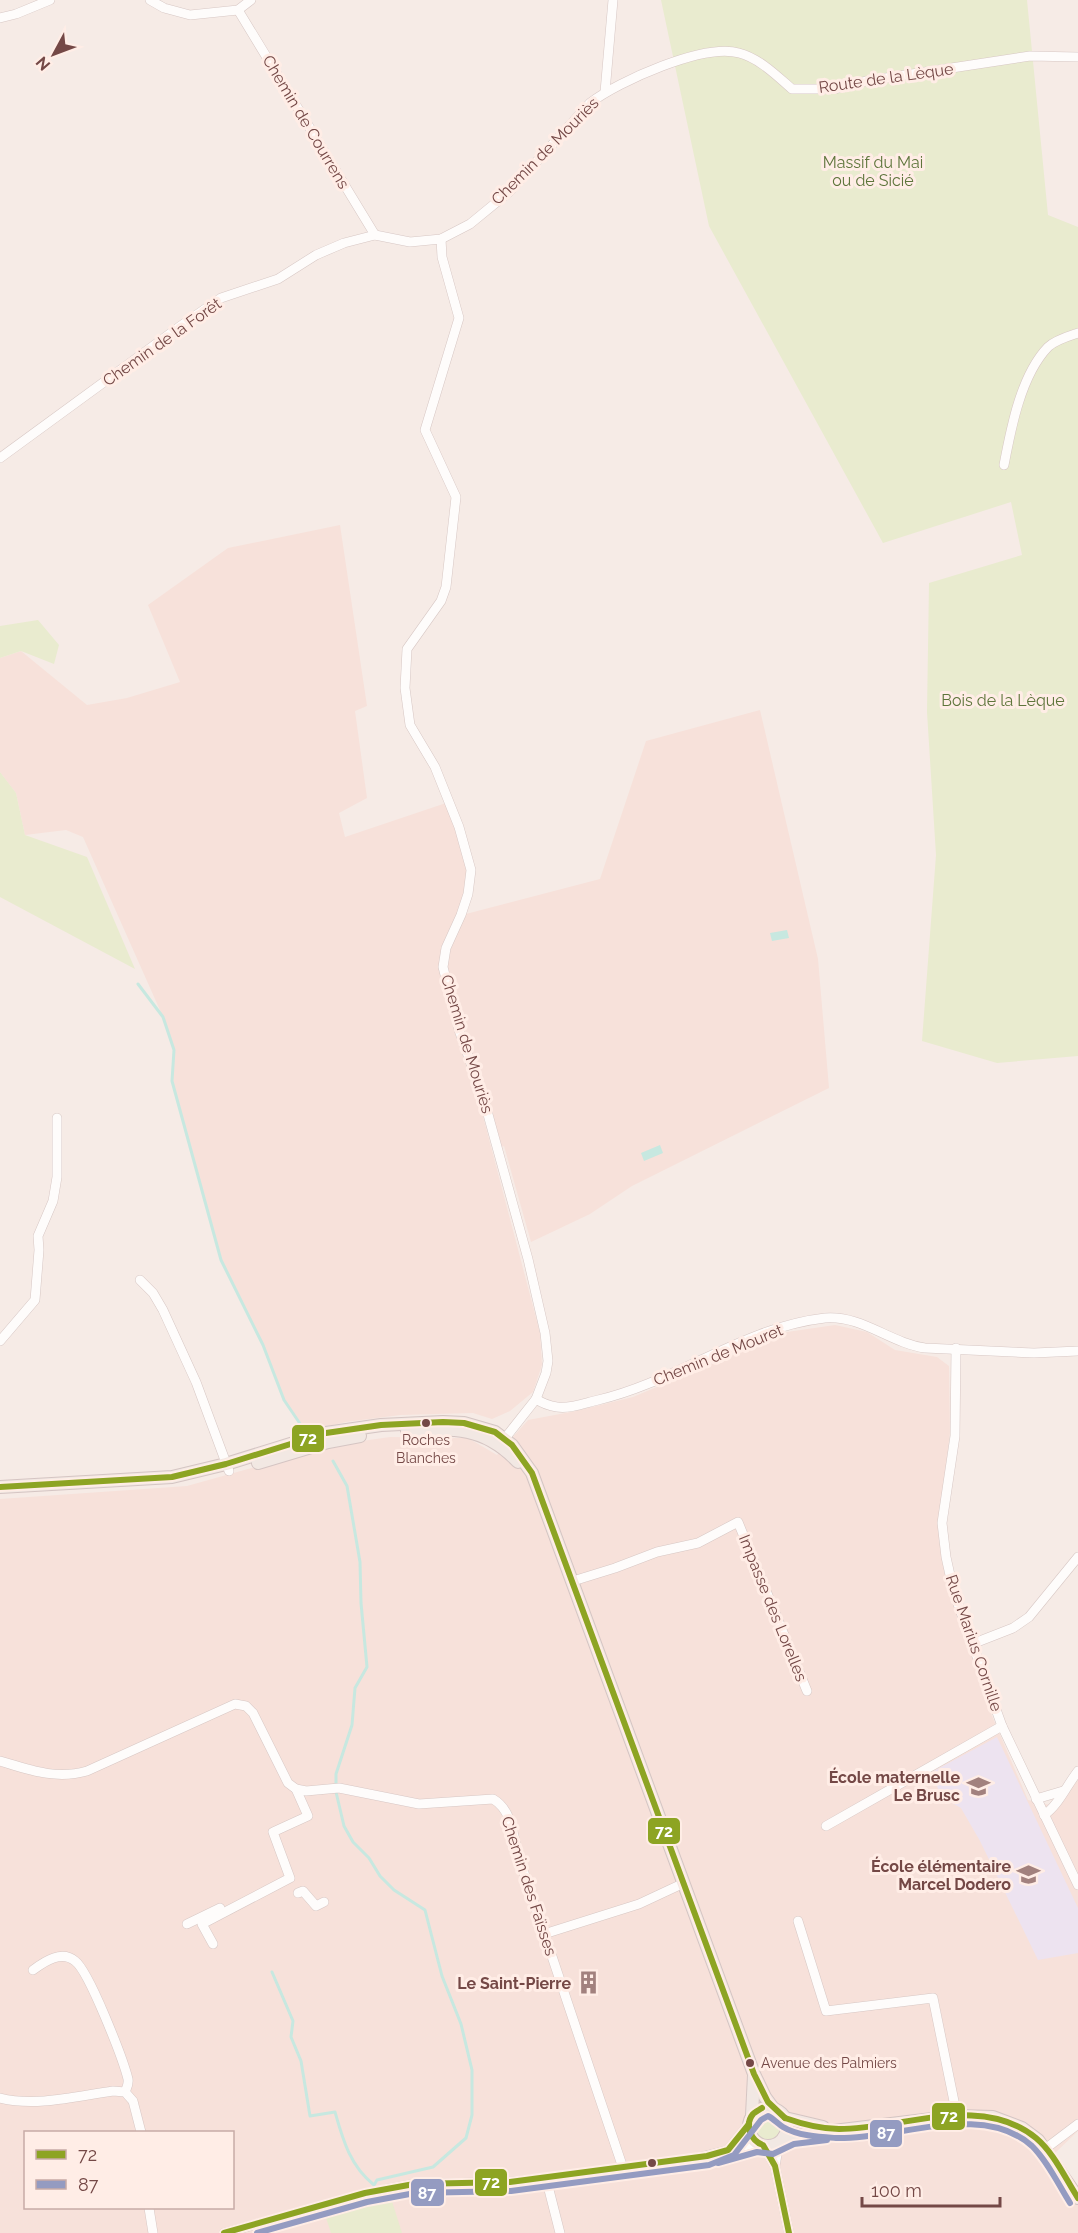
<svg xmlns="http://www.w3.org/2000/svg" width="1078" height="2233" viewBox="0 0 1078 2233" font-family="Raleway,sans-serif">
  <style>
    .residential { fill: #f7e1da; fill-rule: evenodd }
    .education { fill: #ede3f0 }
    .green { fill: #e9ebcf }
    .water { fill: #c7e8e0 }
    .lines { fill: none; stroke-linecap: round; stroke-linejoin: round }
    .stream { stroke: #c7e8e0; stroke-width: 3 }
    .minor-casing { stroke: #d7c7c4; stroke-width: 10 }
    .major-casing { stroke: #d5c5c3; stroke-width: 14 }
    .minor { stroke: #fefcfb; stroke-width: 9 }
    .major { stroke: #f2e8e3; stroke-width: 12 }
    .bus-1-casing { stroke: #ffede6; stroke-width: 10 }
    .bus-2-casing { stroke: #ffede6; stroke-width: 10 }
    .bus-1 { stroke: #8da423; stroke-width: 6 }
    .bus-2 { stroke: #949bc1; stroke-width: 6 }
    .bus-dot { fill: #744846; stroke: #ffede6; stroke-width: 2 }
    .labels { text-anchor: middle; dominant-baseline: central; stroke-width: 6; stroke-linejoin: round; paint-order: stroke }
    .bus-label { font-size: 14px; fill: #744846; stroke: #ffede6 }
    .street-label { font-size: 16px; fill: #744846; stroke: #ffede6 }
    .park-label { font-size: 16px; fill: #5e753b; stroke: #ffede6 }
    .poi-label { font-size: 16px; font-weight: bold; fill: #744846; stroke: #ffede6; text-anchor: end }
    .line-badge { stroke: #ffede6; stroke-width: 2 }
    .badge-label { font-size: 16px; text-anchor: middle; font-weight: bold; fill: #fff }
  </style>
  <rect width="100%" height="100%" fill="#f6ebe6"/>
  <!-- residential -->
  <g class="residential">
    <polygon points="340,525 367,706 355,711 367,798 339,813 345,837 449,802 471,870 462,915 600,879 646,741 760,710 818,959 829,1088 632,1186 590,1214 531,1242 504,1146 498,1149 455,1031 479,1101 540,1333 542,1365 533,1392 510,1411 492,1419 473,1413 400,1415 346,1422 307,1431 284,1400 263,1345 221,1260 172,1081 174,1050 163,1017 83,837 66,830 25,835 16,793 0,772 0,658 21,651 87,705 127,698 180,682 148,605 228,548"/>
    <path d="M 835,1325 L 867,1332 L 895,1350 L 937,1357 L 949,1366 L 950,1433 L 939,1522 L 939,1539 L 947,1585 L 992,1716 L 1028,1800 L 1059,1807 L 1078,1779 L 1078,2131 L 1055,2153 L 1078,2186 L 1078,2233 L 0,2233 L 0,1499 L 187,1486 L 334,1445 L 390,1437 L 468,1438 L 497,1455 L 528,1420 L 576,1411 L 633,1397 L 787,1332 ZM 26,2132 L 232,2132 L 232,2208 L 26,2208 Z"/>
  </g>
  <!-- education -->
  <polygon class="education" points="997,1737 1078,1908 1078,1953 1038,1960 980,1841 961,1808 943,1798 930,1773"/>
  <!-- green -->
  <g class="green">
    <polygon points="661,0 1027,0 1048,215 1078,227 1078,1056 997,1063 922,1041 936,855 927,712 929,583 1022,555 1011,502 883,543 709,226"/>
    <polygon points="38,620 59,645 54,664 21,651 0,658 0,626"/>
    <polygon points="0,772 16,793 25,835 87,857 135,969 0,897"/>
    <circle cx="768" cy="2127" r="19"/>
    <polygon points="391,2198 402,2233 331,2233 326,2218"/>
  </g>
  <!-- water -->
  <g class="water">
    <polygon points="787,930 789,938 772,941 770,933"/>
    <polygon points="660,1145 663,1153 644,1161 641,1153"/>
  </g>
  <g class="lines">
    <!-- stream -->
    <g class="stream">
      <polyline points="138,984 163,1017 174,1050 172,1081 221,1260 263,1345 284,1400 307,1434"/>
      <polyline points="333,1461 347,1486 360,1562 361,1603 367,1667 355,1688 352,1725 336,1774 336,1786"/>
      <path d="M 272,1972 L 293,2021 L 291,2037 L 301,2061 L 310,2116 L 335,2112 C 343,2140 350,2166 374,2185 L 377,2180 L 433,2167 L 466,2138 L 472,2115 L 472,2070 L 461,2024 L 442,1976 L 425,1910 L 394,1890 L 380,1876 L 369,1858 L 353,1842 L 344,1826 L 336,1792"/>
    </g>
    <defs>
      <g id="minor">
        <polyline points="150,0 164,8 190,15 238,10 251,0"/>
        <polyline points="238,10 375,235"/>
        <polyline points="0,18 16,14 50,0"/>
        <polyline points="605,92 613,0"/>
        <polyline points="441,239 442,257 459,318 425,430 456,497 446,587 441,601 407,649 405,688 410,725 435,767 459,827 471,870 468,894 461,915 446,948 443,967 459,1030 484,1100 528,1259 545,1333 548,1361 546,1373 536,1399 502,1442"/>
        <path d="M 0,458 L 182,325 L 221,298 L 278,279 L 316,255 L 344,243 L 375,235 L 410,242 L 441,239 L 470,224 L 509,192 L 590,103 C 619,81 704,43 739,53 C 759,58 777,76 792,89 L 835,89 L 866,81 L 1030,56 L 1078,57"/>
        <path d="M 1004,465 C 1011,428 1021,375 1048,347 C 1055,340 1069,336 1078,333"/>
        <polyline points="140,1280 153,1293 163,1310 196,1382 229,1471"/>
        <polyline points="0,1341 35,1300 39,1250 38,1236 53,1201 57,1177 57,1118"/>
        <polyline points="956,1348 955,1436 942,1523 946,1557 954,1593 1002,1726 1078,1885"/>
        <path d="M 536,1399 C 542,1403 550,1406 557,1407 C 570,1409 585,1403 598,1400 C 676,1382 744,1327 825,1318 C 862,1315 890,1343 925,1348 L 1034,1353 L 1078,1351"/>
        <polyline points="573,1581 615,1568 657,1552 698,1543 738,1522 807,1691"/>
        <polyline points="972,1644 1013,1628 1029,1617 1078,1557"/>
        <path d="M 0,1761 C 30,1770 56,1780 87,1771 L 235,1704 L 246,1706 L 253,1713 L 288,1783 L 296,1789 L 306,1791 L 339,1788 L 419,1804 L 493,1799 C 512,1810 513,1834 518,1855 L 623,2168"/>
        <polyline points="1036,1799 1063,1791"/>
        <path d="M 1044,1815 C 1058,1806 1067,1785 1078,1771"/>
        <polyline points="826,1826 1002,1726"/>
        <polyline points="298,1893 303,1891 316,1906 324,1902"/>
        <polyline points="798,1921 826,2011 933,1998 957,2116"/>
        <polyline points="187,1924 220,1908"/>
        <polyline points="544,1934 639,1904 684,1883"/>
        <polyline points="213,1944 202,1924 290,1878 273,1832 308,1816 296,1789"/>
        <path d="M 33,1970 C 45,1961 62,1950 75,1961 C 89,1971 123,2059 128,2079 C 129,2084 127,2087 125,2092"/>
        <path d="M 0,2098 C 36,2107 77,2096 113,2091 L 125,2092 L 133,2101 L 141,2132"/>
        <polyline points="763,2145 775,2166 789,2233"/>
        <polyline points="1045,2149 1078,2124"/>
        <polyline points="728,2150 749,2124"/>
        <polyline points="775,2166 779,2143"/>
        <polyline points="546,2178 560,2233"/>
        <polyline points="149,2208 153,2233"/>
        <polyline points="224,2233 387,2189 414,2184 510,2182 592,2173 688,2160 757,2143"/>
      </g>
      <g id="major">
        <path d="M 407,1431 C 454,1428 484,1426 518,1462"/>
        <polyline points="258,1463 328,1442 360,1436"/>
        <polyline points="0,1487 172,1477 226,1464 326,1433 381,1425 443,1422 464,1423 495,1432 512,1445 532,1473 754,2074 765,2097 773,2108"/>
        <circle cx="768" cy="2127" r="19"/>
        <polyline points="752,2115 754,2075"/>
        <polyline points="785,2118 823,2127"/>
        <polyline points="784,2137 957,2116 993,2117 1022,2128 1038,2140 1078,2198"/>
      </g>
    </defs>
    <!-- minor casing -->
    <use href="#minor" class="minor-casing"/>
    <!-- major casing -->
    <use href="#major" class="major-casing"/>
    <!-- minor -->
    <use href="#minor" class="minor"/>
    <!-- major -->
    <use href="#major" class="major"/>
    <defs>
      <g id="bus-1">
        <polyline points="0,1487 172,1477 226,1464 326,1433 381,1425 443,1422 464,1423 495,1432 512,1445 532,1473 754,2074 768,2102 785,2118"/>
        <path d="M 762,2108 C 759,2110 755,2112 753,2114 C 744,2125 751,2141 763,2145 L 775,2166 L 789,2233"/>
        <path d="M 785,2118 C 802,2124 821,2129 839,2129 C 902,2129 981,2093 1036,2138 C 1054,2153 1065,2178 1078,2198"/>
        <polyline points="224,2233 365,2193 414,2184 510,2182 707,2156 728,2150 749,2124"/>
      </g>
      <g id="bus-2">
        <polyline points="718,2163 757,2152 773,2154 794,2144 827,2140"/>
        <path d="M 257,2233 L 367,2202 L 415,2193 L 511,2191 L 709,2165 L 734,2155 L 761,2120 L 768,2116 C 774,2119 778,2124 783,2127 C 798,2136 820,2137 836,2138 C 896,2140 982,2101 1032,2146 C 1048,2162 1058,2184 1070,2203"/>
      </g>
    </defs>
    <!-- bus-1 casing -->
    <use href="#bus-1" class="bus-1-casing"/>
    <!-- bus-2 casing -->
    <use href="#bus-2" class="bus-2-casing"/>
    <!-- bus-1 -->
    <use href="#bus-1" class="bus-1"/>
    <!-- bus-2 -->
    <use href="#bus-2" class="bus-2"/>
  </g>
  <!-- icons -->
  <defs>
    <symbol id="school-bare" viewBox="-9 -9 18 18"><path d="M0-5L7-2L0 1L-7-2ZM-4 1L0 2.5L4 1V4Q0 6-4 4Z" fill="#a2817e" stroke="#ffede6" stroke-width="2.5" paint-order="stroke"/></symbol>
    <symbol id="building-bare" viewBox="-9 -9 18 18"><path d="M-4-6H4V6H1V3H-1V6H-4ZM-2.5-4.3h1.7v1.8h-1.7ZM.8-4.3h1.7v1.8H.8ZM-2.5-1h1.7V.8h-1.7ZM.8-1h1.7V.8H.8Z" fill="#a2817e" stroke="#ffede6" stroke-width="2.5" paint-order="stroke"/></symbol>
  </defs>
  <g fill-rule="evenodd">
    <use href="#school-bare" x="962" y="1770" width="33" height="33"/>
    <use href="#school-bare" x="1012" y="1858" width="33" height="33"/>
    <use href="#building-bare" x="572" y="1966" width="33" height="33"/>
  </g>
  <!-- markers -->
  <g class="bus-dot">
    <circle cx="426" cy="1423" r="5"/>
    <circle cx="750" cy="2063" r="5"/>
    <circle cx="652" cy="2163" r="5"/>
  </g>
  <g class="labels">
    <!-- bus labels -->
    <g class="bus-label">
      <text x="426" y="1440">Roches<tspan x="426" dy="18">Blanches</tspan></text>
      <text x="761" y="2063" text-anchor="start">Avenue des Palmiers</text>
    </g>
    <!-- street labels -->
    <g class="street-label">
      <text transform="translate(886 78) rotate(-8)">Route de la Lèque</text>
      <text transform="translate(306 122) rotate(59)">Chemin de Courrens</text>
      <text transform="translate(545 151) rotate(-45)">Chemin de Mouriès</text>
      <text transform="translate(162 342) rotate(-35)">Chemin de la Forêt</text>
      <text transform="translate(467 1044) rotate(73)">Chemin de Mouriès</text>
      <text transform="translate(718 1355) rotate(-22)">Chemin de Mouret</text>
      <text transform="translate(773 1608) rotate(68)">Impasse des Lorelles</text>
      <text transform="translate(974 1643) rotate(71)">Rue Marius Cornille</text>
      <text transform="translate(529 1886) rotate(72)">Chemin des Faïsses</text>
    </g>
    <!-- park labels -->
    <g class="park-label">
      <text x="873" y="162">Massif du Mai<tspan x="873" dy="18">ou de Sicié</tspan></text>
      <text x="1003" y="700">Bois de la Lèque</text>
    </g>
    <!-- poi labels -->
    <g class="poi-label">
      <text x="960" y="1777">École maternelle<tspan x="960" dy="18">Le Brusc</tspan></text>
      <text x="1011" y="1866">École élémentaire<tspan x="1011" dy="18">Marcel Dodero</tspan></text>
      <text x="571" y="1983">Le Saint-Pierre</text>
    </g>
  </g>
  <g class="line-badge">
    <rect x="291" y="1424" width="34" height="29" rx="6" fill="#8da423"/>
    <rect x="647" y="1817" width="34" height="28" rx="6" fill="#8da423"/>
    <rect x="931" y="2102" width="35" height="29" rx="6" fill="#8da423"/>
    <rect x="869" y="2119" width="34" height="29" rx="6" fill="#949bc1"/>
    <rect x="474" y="2168" width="34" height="29" rx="6" fill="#8da423"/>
    <rect x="410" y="2178" width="35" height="29" rx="6" fill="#949bc1"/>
  </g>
  <g class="badge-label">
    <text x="308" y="1444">72</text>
    <text x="664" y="1837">72</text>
    <text x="949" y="2122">72</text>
    <text x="886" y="2139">87</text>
    <text x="491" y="2188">72</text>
    <text x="427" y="2199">87</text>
  </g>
  <!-- legend -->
  <rect x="24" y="2131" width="210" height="78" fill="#ffede6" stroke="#c7aba6" stroke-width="1.5"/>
  <rect x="36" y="2150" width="30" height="9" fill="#8da423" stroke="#c7aba6" stroke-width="1.5"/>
  <text x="78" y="2161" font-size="18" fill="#744846">72</text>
  <rect x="36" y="2180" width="30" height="9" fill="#949bc1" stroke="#c7aba6" stroke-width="1.5"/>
  <text x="78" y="2191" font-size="18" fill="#744846">87</text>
  <!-- north arrow -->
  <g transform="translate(54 54) rotate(229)" stroke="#ffede6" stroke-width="4.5" paint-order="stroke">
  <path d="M0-4.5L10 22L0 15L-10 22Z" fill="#744846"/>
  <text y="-9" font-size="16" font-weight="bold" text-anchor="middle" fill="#744846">N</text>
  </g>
  <!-- scale -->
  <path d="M862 2197v9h138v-9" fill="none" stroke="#744846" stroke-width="3"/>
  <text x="871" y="2197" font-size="18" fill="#744846" stroke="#ffede6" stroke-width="4.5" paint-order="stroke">100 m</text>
</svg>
